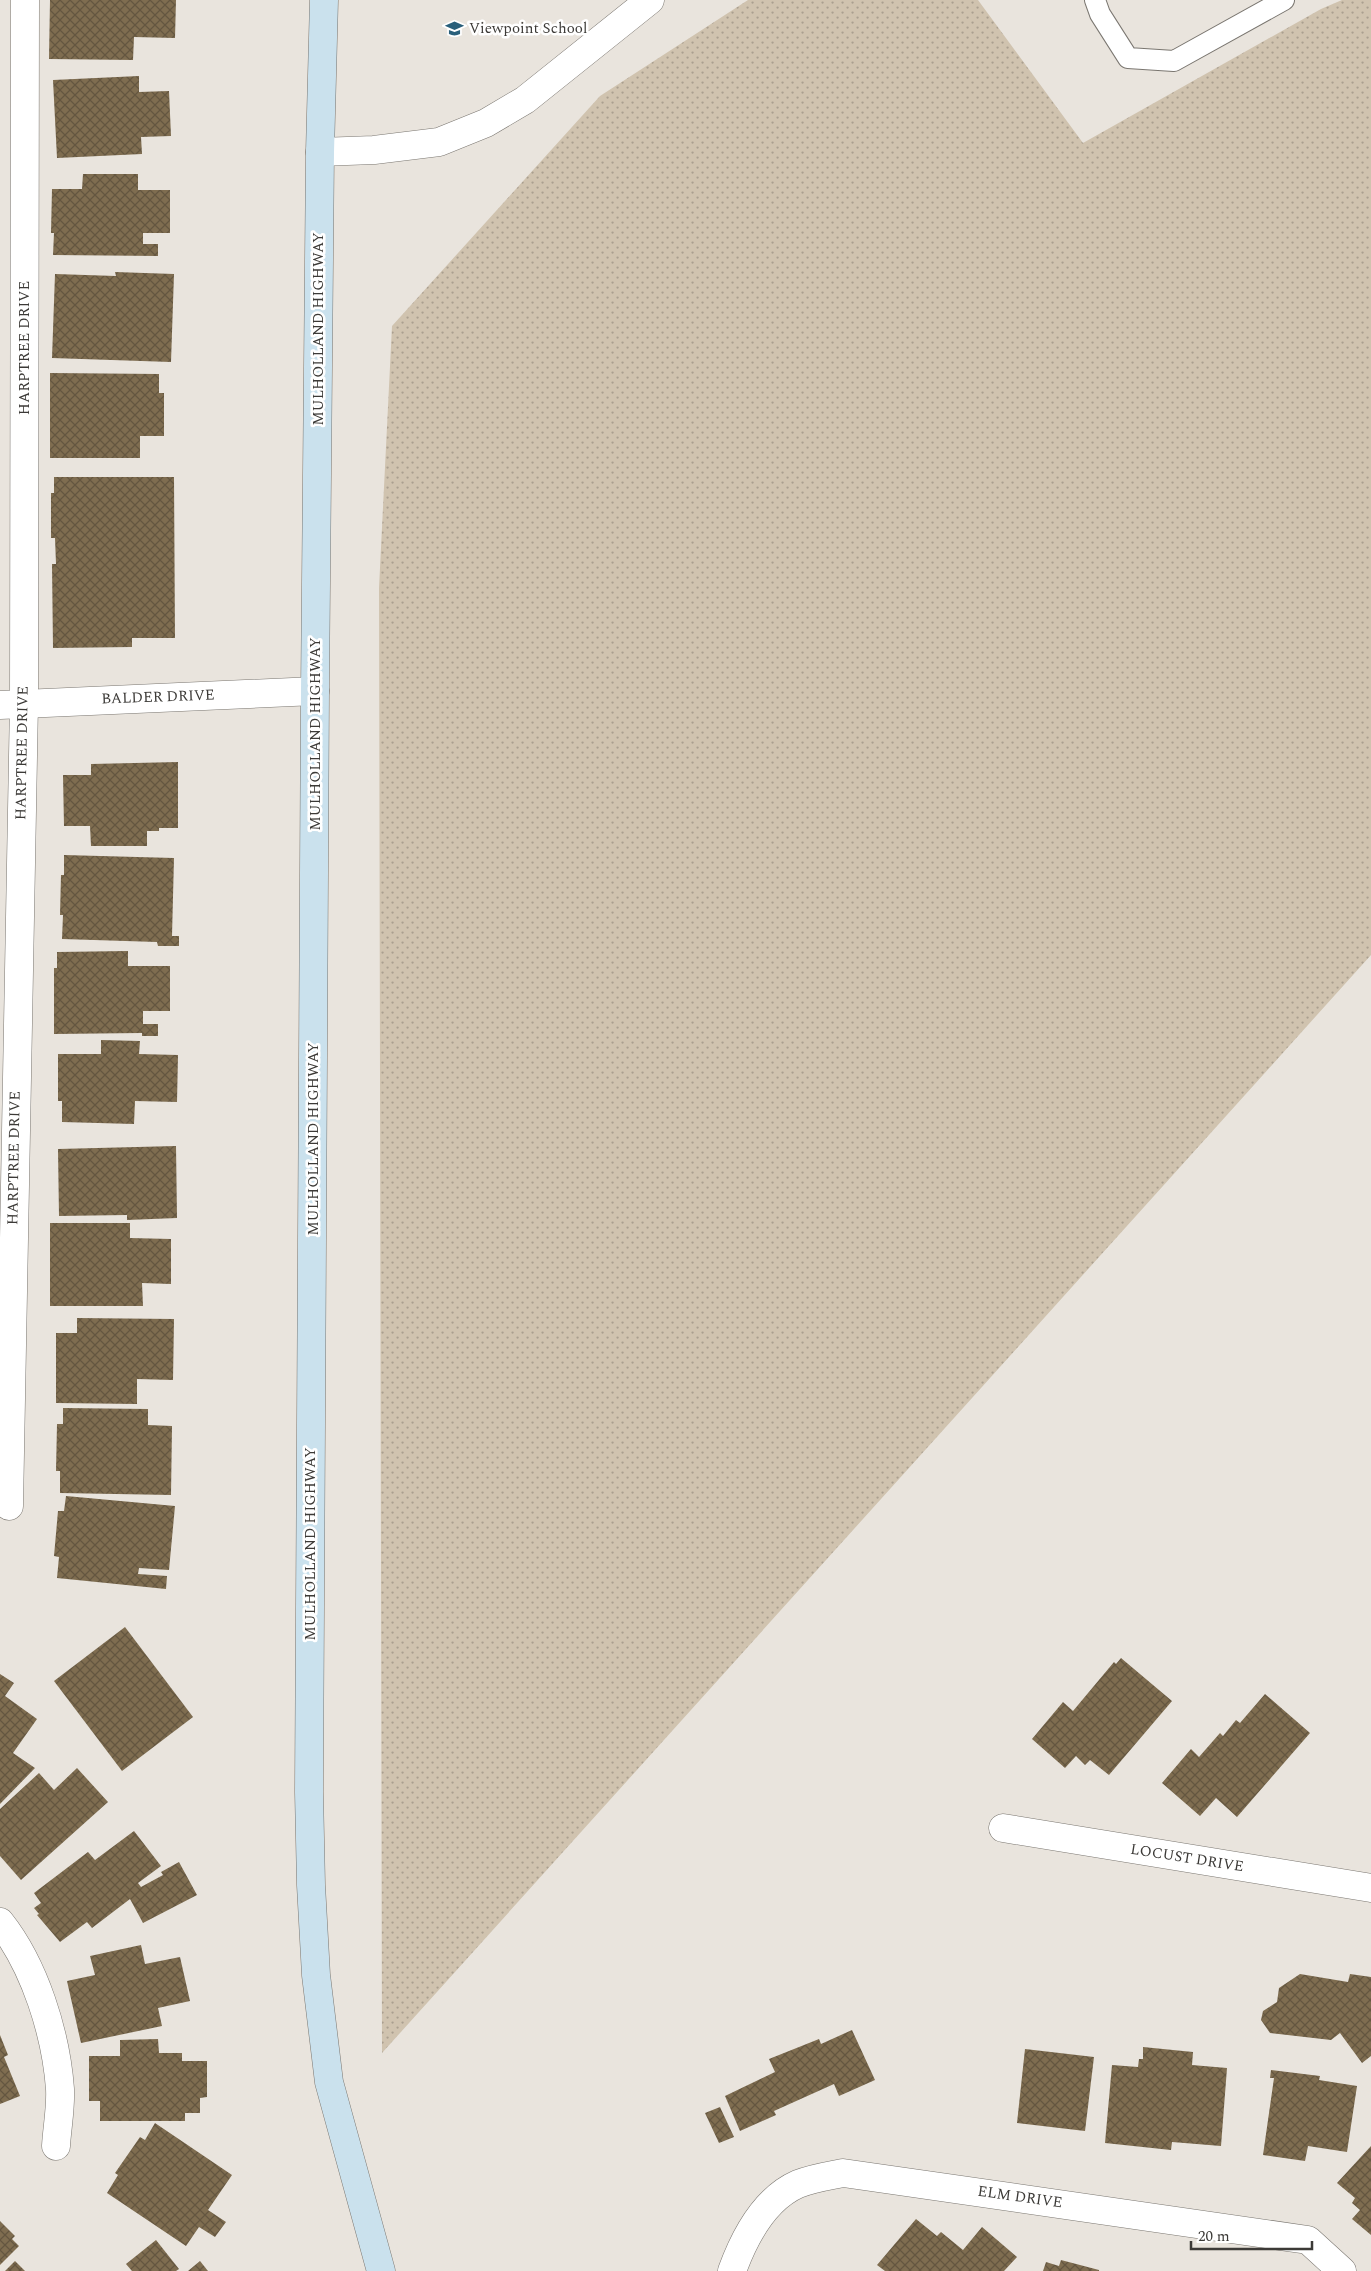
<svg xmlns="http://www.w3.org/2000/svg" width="1371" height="2271" viewBox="0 0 1371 2271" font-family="Spectral,serif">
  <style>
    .green { fill: url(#green-dots) }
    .building { fill: url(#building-cross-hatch) }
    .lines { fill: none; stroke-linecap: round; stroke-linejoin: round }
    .service-casing { stroke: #7a7670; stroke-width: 22 }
    .minor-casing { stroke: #7a7670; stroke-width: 29 }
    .secondary-casing { stroke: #7a7670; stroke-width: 29 }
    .service { stroke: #fff; stroke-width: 20 }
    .minor { stroke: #fff; stroke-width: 28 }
    .secondary { stroke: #cae1ed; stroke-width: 28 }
    .labels { text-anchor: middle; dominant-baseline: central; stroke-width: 5; stroke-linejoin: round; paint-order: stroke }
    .poi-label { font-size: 15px; fill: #3c3a37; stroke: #fff; text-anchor: start }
    .street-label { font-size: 15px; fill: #3c3a37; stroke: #fff }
  </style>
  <defs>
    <pattern id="green-dots" width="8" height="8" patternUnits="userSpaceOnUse" patternTransform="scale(1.25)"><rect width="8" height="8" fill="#d0c3af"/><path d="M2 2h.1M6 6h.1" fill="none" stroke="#aa9f8f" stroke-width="1.8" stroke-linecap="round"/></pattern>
    <pattern id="building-cross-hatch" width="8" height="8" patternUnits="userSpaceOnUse" patternTransform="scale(1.25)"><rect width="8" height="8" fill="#7f6d50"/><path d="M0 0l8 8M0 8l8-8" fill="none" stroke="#645640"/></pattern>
  </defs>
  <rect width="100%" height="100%" fill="#e9e4dd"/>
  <!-- green -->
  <polygon class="green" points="748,0 978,0 1083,143 1321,9 1342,0 1371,0 1371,955 382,2053 379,588 392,326 600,96"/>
  <!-- building -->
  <g class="building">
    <polygon points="50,0 176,0 175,38 134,37 133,60 49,59"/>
    <polygon points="139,76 139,92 169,91 171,136 141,137 142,154 57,158 53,80"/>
    <polygon points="83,174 138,174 138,190 170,190 170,233 143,233 143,244 158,244 158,256 53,255 54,233 51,233 52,189 82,189"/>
    <polygon points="115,272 174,274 171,362 52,358 55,274 116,276"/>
    <polygon points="50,373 159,374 159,393 164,393 164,436 140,436 140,458 50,458"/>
    <polygon points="54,477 174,477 175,638 132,638 132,647 53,648 52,564 56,564 55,538 51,538 51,493 54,493"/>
    <polygon points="178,762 178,828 159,828 159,831 147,831 147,846 91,846 90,826 64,826 63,775 91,775 91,764"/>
    <polygon points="64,855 174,858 172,936 179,936 179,946 158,946 157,942 62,939 63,915 60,915 61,875 64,875"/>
    <polygon points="128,951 128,966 170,966 170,1011 143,1011 143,1024 158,1024 158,1036 142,1036 142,1033 54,1034 54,968 57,968 57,952"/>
    <polygon points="101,1040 140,1041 139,1054 178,1055 177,1102 135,1101 134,1124 62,1122 62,1101 58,1101 58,1054 101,1054"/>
    <polygon points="176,1146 177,1218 127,1220 127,1215 59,1216 58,1149"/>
    <polygon points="50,1223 130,1223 130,1238 171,1239 171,1284 142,1283 143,1306 50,1306"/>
    <polygon points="77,1318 174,1319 173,1380 137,1379 137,1404 56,1403 56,1333 77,1333"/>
    <polygon points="63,1408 148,1409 148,1425 172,1426 171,1495 60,1493 60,1471 56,1471 57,1424 63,1424"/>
    <polygon points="66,1496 175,1506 169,1570 139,1568 138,1574 167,1576 166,1589 57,1578 59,1557 54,1556 58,1511 64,1511"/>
    <polygon points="125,1627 193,1717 122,1771 54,1681"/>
    <polygon points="1121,1658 1172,1701 1109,1775 1090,1760 1085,1765 1076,1756 1065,1768 1032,1739 1063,1702 1073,1711 1114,1662 1116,1664"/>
    <polygon points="0,1674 14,1683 5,1696 37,1719 13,1753 35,1768 0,1804"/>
    <polygon points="1265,1694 1310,1733 1237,1817 1216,1798 1200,1816 1162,1783 1191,1749 1199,1757 1220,1733 1223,1736 1236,1720 1240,1723"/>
    <polygon points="77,1768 108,1802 21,1880 0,1856 0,1809 39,1773 54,1790"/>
    <polygon points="134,1831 161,1866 138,1883 141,1887 163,1875 161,1872 179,1862 197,1895 143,1923 130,1899 92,1928 87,1922 60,1942 37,1915 39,1914 34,1908 41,1903 34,1893 88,1852 95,1860"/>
    <polygon points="141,1945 145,1964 180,1957 190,2001 158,2008 162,2026 81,2043 67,1981 95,1975 90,1956"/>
    <polygon points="1300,1974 1348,1982 1350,1974 1371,1977 1371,2056 1362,2063 1340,2033 1331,2040 1270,2033 1261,2020 1263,2011 1277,2002 1279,1988"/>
    <polygon points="852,2030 875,2080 839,2096 834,2084 774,2111 776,2115 740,2131 725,2096 775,2072 769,2059 819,2039 821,2044"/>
    <polygon points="0,2035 8,2055 4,2057 20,2096 0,2104"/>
    <polygon points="158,2039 159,2053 182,2053 182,2061 207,2061 207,2097 200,2098 200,2113 185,2113 185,2121 100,2121 100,2101 89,2101 89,2056 120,2056 120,2040"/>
    <polygon points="1143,2047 1193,2052 1192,2065 1227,2068 1221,2146 1172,2142 1171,2150 1105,2143 1112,2065 1138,2067 1139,2059 1143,2059"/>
    <polygon points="1025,2049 1094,2057 1085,2131 1017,2123"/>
    <polygon points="1271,2070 1320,2076 1319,2080 1357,2086 1347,2152 1308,2146 1305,2161 1263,2155 1274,2078 1270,2078"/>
    <polygon points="720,2107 734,2137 719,2143 705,2113"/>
    <polygon points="155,2123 232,2175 208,2210 226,2222 215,2237 199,2227 186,2246 107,2193 118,2175 115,2173 140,2137 145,2140"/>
    <polygon points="1371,2146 1371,2235 1352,2219 1360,2210 1352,2203 1355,2198 1337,2183"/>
    <polygon points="916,2219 937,2236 941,2232 963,2250 982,2227 1017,2257 1004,2271 885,2271 877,2265"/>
    <polygon points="0,2221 15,2236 12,2239 19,2246 0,2265"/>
    <polygon points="156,2240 179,2269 176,2271 132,2271 126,2264"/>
    <polygon points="1061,2260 1099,2270 1099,2271 1043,2271 1046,2262 1059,2266"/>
    <polygon points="15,2261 25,2271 5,2271"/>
    <polygon points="200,2261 208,2271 188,2271"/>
  </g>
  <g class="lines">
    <defs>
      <polyline id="service" points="1095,0 1100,14 1128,58 1174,61 1284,0"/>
      <g id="minor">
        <polyline points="320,152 374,150 439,142 486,123 525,100 650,0"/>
        <polyline points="0,705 315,691"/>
        <polyline points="9,1506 24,703 25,0"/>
        <polyline points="1003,1828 1371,1888"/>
        <path d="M 0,1922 C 35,1966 56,2034 60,2089 C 61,2108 57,2128 56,2146"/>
        <path d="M 732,2271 C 744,2238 764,2199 798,2184 C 813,2178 828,2176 843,2173 L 1308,2240 L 1342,2271"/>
      </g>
      <polyline id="secondary" points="324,0 320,152 315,691 309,1792 311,1885 316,1975 329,2082 381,2271"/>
    </defs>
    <!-- service casing -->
    <use href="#service" class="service-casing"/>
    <!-- minor casing -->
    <use href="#minor" class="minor-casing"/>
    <!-- secondary casing -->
    <use href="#secondary" class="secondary-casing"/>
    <!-- service -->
    <use href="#service" class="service"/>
    <!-- minor -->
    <use href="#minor" class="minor"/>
    <!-- secondary -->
    <use href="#secondary" class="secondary"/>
  </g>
  <!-- icons -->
  <defs>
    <symbol id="school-bare" viewBox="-9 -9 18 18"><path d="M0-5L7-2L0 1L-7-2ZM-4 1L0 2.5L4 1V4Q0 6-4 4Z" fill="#295f7a" stroke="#fff" stroke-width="2.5" paint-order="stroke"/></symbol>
  </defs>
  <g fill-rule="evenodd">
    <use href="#school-bare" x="442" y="16" width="25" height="25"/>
  </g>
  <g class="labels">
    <!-- poi labels -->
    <g class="poi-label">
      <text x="469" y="28">Viewpoint School</text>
    </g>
    <!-- street labels -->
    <g class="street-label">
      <text transform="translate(318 329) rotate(-90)">MULHOLLAND HIGHWAY</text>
      <text transform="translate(24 348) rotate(-90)">HARPTREE DRIVE</text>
      <text transform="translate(158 697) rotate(-2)">BALDER DRIVE</text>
      <text transform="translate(315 734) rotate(-90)">MULHOLLAND HIGHWAY</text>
      <text transform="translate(22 753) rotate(-89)">HARPTREE DRIVE</text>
      <text transform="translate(313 1139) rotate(-90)">MULHOLLAND HIGHWAY</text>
      <text transform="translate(14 1158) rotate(-89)">HARPTREE DRIVE</text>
      <text transform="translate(310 1544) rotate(-90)">MULHOLLAND HIGHWAY</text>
      <text transform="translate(1187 1858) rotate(9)">LOCUST DRIVE</text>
      <text transform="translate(1020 2197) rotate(8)">ELM DRIVE</text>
    </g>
  </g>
  <!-- scale -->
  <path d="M1191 2241v8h121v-8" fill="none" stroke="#3c3a37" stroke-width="2.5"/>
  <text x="1198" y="2241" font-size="15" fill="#3c3a37" stroke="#ffffff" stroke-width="4" paint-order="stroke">20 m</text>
</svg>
